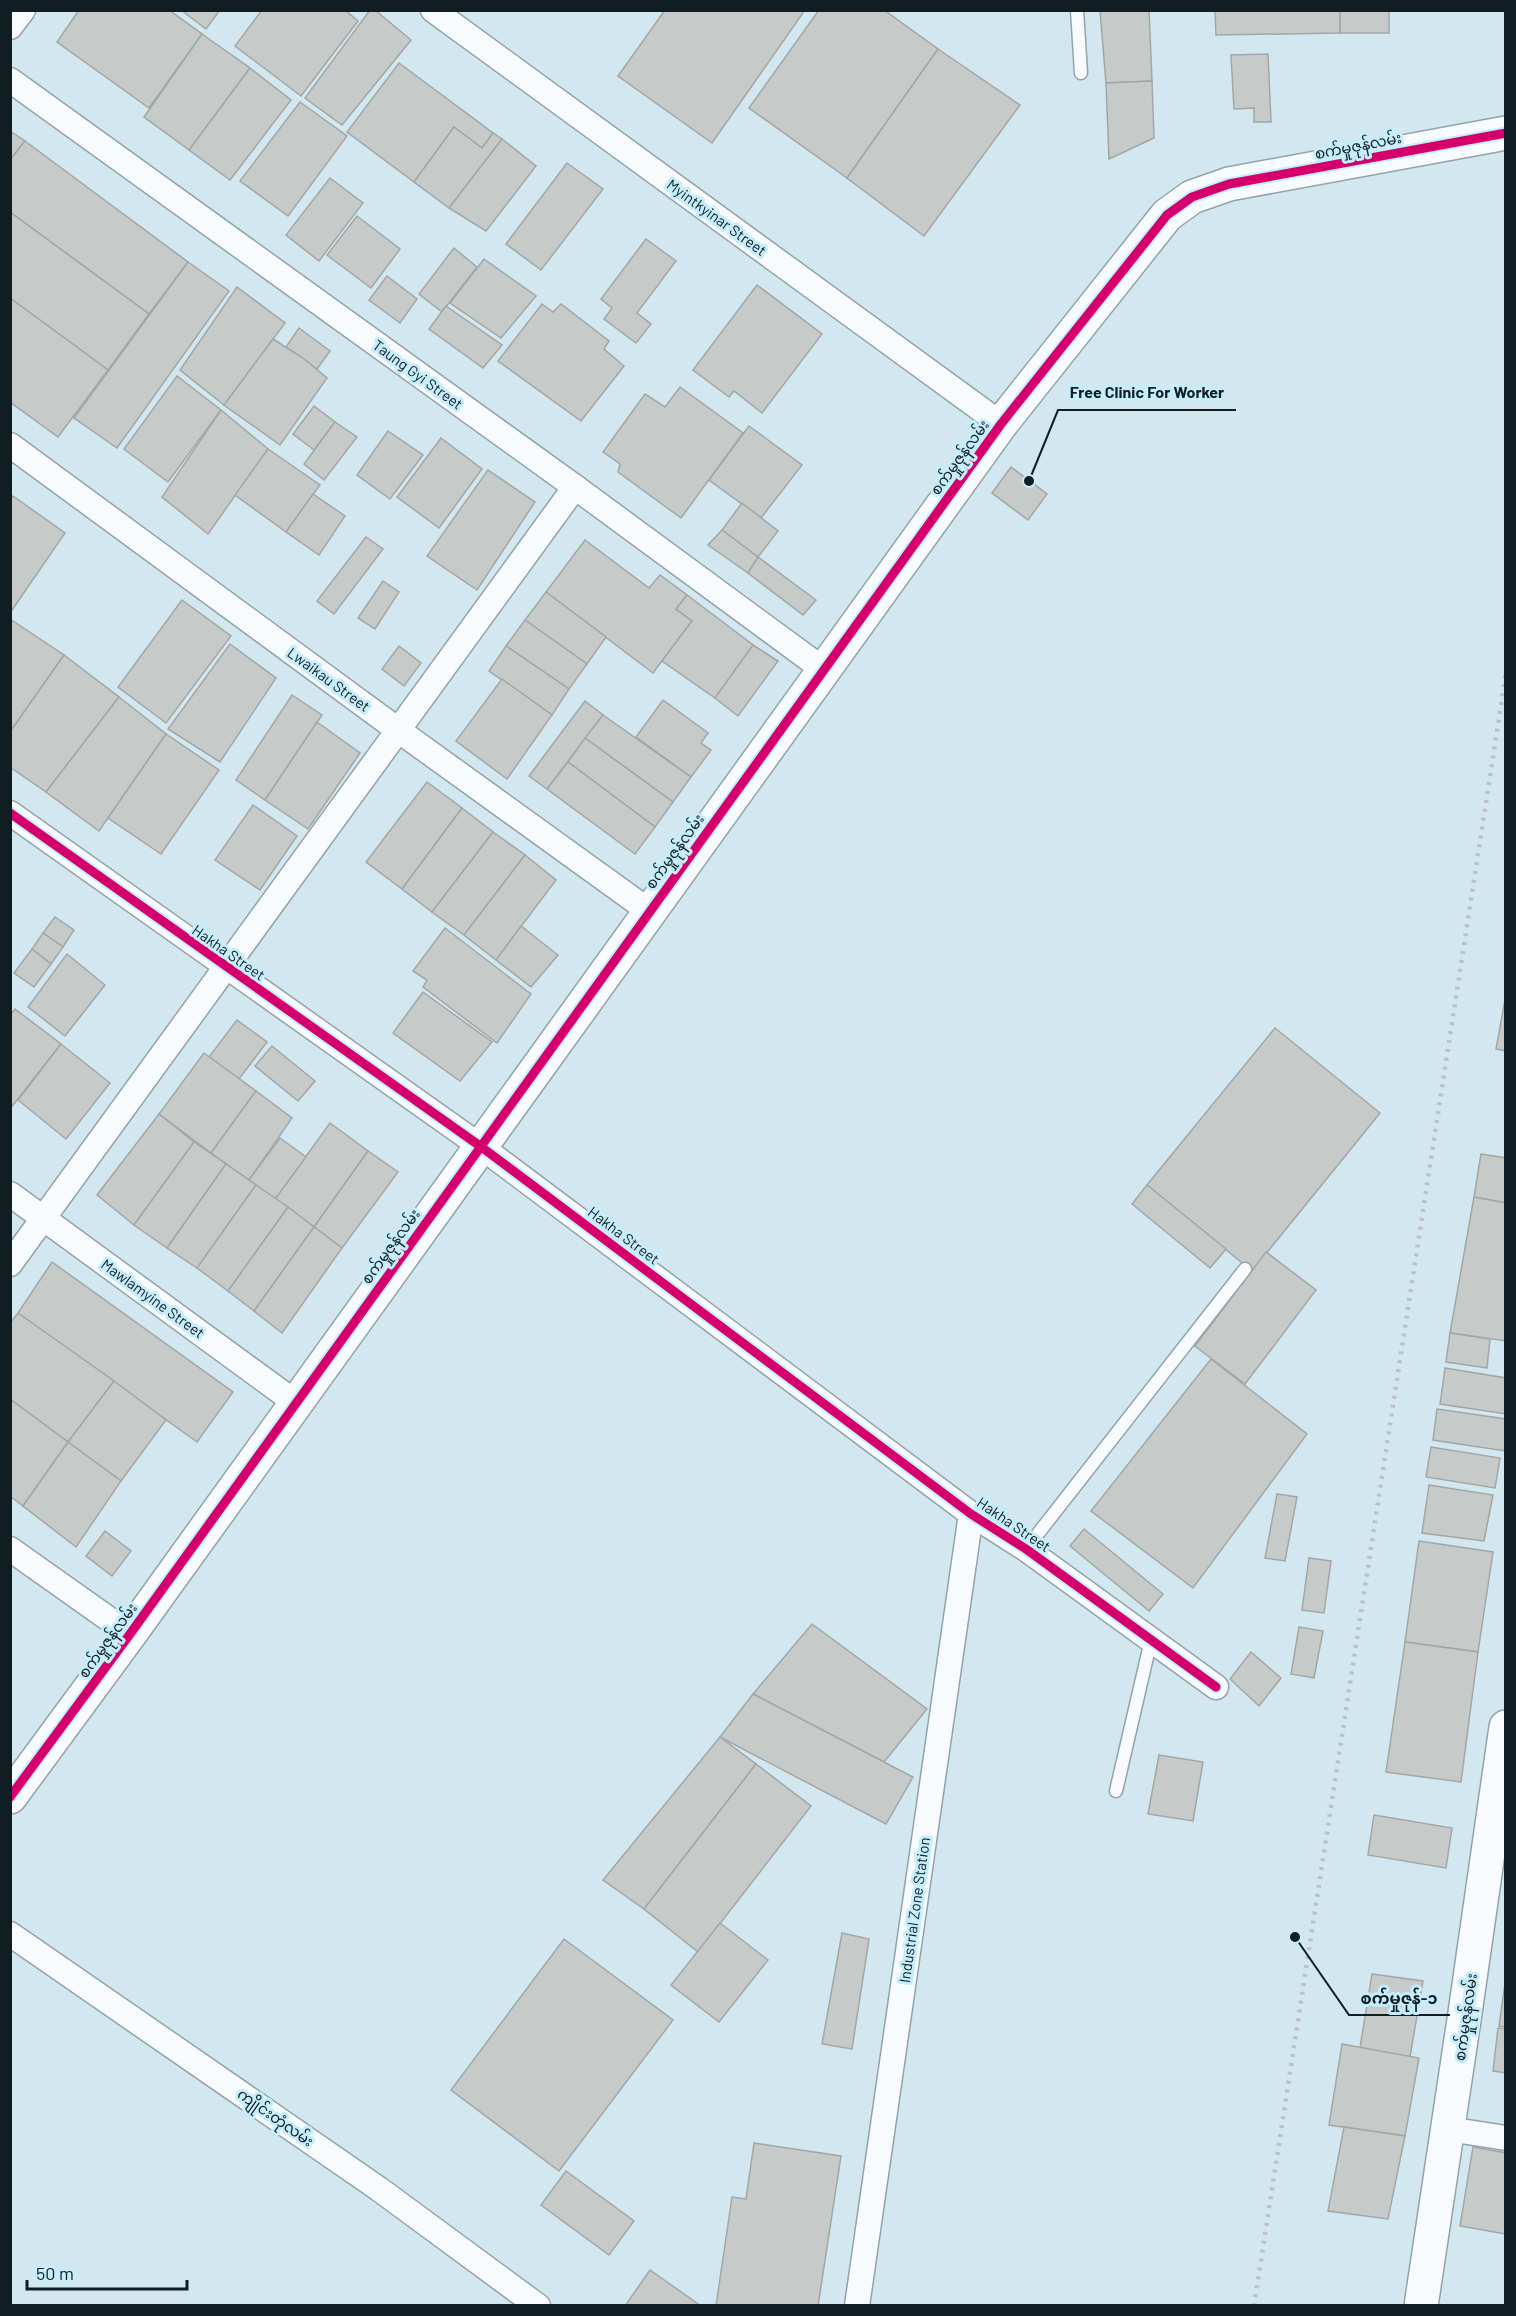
<svg xmlns="http://www.w3.org/2000/svg" width="1516" height="2316" viewBox="0 0 1516 2316" font-family="Barlow,'Noto Sans Myanmar',sans-serif">
  <style>
    .building { fill: #c6cac9; stroke: #a2a7a6; stroke-width: 1.5 }
    .lines { fill: none; stroke-linecap: round; stroke-linejoin: round }
    .lane-casing { stroke: #93a3a9; stroke-width: 15 }
    .street-casing { stroke: #93a3a9; stroke-width: 27 }
    .secondary-casing { stroke: #93a3a9; stroke-width: 36 }
    .lane { stroke: #f8fbfd; stroke-width: 12 }
    .street { stroke: #f8fbfd; stroke-width: 24 }
    .secondary { stroke: #f8fbfd; stroke-width: 33 }
    .rail { stroke: #bcc1c3; stroke-width: 4.5; stroke-dasharray: 3 6; stroke-linecap: butt }
    .cycleway-casing { stroke: #c6edfb; stroke-width: 13 }
    .cycleway { stroke: #d6006c; stroke-width: 9 }
    .labels { text-anchor: middle; dominant-baseline: central; stroke-width: 6; stroke-linejoin: round; paint-order: stroke }
    .street-label { font-size: 15px; fill: #101e23; stroke: #c6edfb }
    .leader { fill: none; stroke: #101e23; stroke-width: 2 }
    .callout-dot { fill: #101e23; stroke: #c6edfb; stroke-width: 2 }
    .callout-label { font-size: 16px; text-anchor: middle; font-weight: bold; fill: #101e23; stroke: #c6edfb; stroke-width: 6; stroke-linejoin: round; paint-order: stroke }
  </style>
  <rect width="100%" height="100%" fill="#d2e7ef"/>
  <!-- building -->
  <g class="building">
    <polygon points="79,10 169,10 202,34 149,108 57,42"/>
    <polygon points="181,10 220,10 206,29"/>
    <polygon points="262,10 345,10 358,21 301,96 235,46"/>
    <polygon points="370,10 375,10 411,40 342,125 305,98"/>
    <polygon points="665,10 805,10 712,143 618,76"/>
    <polygon points="819,10 884,10 938,49 847,178 749,108"/>
    <polygon points="1100,10 1149,10 1152,81 1106,83"/>
    <polygon points="1215,10 1340,10 1340,33 1216,35"/>
    <rect x="1340" y="10" width="49" height="23"/>
    <polygon points="202,34 250,68 189,150 144,117"/>
    <polygon points="938,49 1020,105 924,236 847,178"/>
    <polygon points="1268,54 1271,122 1254,122 1254,108 1234,109 1231,55"/>
    <polygon points="399,63 493,133 482,148 454,127 414,182 347,132"/>
    <polygon points="250,68 291,100 230,180 189,150"/>
    <polygon points="1152,81 1154,138 1109,159 1106,83"/>
    <polygon points="300,102 347,136 288,216 240,181"/>
    <polygon points="454,127 482,148 493,133 502,139 449,208 414,182"/>
    <polygon points="10,131 25,141 10,160"/>
    <polygon points="502,139 536,166 486,231 449,208"/>
    <polygon points="25,141 188,262 149,314 10,212 10,160"/>
    <polygon points="567,163 603,189 541,270 506,244"/>
    <polygon points="330,178 363,203 319,261 286,235"/>
    <polygon points="10,212 149,314 108,370 10,298"/>
    <polygon points="357,216 400,249 371,288 327,255"/>
    <polygon points="646,239 676,261 637,313 651,324 636,343 604,319 612,308 601,299"/>
    <polygon points="454,248 477,267 442,312 419,294"/>
    <polygon points="484,259 536,296 501,338 450,303"/>
    <polygon points="188,262 229,291 117,448 74,418"/>
    <polygon points="387,276 417,299 400,323 369,300"/>
    <polygon points="757,285 822,334 762,413 734,391 729,397 693,370"/>
    <polygon points="237,287 285,323 224,405 180,370"/>
    <polygon points="10,298 108,370 58,437 10,402"/>
    <polygon points="542,304 553,312 561,304 609,341 604,349 624,366 581,421 498,361"/>
    <polygon points="446,306 502,345 483,368 429,329"/>
    <polygon points="299,328 330,351 317,369 286,347"/>
    <polygon points="273,339 303,358 327,378 280,445 224,405"/>
    <polygon points="177,376 221,410 168,482 124,449"/>
    <polygon points="680,387 743,433 681,518 618,472 620,464 603,452 645,394 665,407"/>
    <polygon points="314,406 335,422 314,450 293,434"/>
    <polygon points="221,410 268,449 208,534 162,497"/>
    <polygon points="335,422 357,437 324,480 304,464"/>
    <polygon points="749,426 802,465 761,518 709,480"/>
    <polygon points="388,431 423,455 390,499 357,475"/>
    <polygon points="441,438 482,469 439,528 397,497"/>
    <polygon points="268,449 320,485 286,532 235,495"/>
    <polygon points="1011,467 1047,494 1028,520 992,493"/>
    <polygon points="488,470 535,502 477,590 427,556"/>
    <polygon points="313,494 345,516 319,555 286,532"/>
    <polygon points="13,496 65,533 10,613 10,500"/>
    <polygon points="742,503 778,531 758,557 722,530"/>
    <polygon points="722,530 758,557 748,573 708,545"/>
    <polygon points="366,537 383,549 334,614 317,601"/>
    <polygon points="585,540 649,588 660,575 687,595 676,609 692,621 653,673 546,592"/>
    <polygon points="758,557 816,600 803,615 748,573"/>
    <polygon points="383,581 399,592 375,629 358,618"/>
    <polygon points="546,592 606,637 587,664 525,620"/>
    <polygon points="687,595 753,645 715,698 662,661 692,621 676,609"/>
    <polygon points="182,600 231,636 166,723 118,687"/>
    <polygon points="10,619 64,655 10,732"/>
    <polygon points="525,620 587,664 569,689 506,646"/>
    <polygon points="230,644 276,678 220,762 168,729"/>
    <polygon points="753,645 778,661 738,716 715,698"/>
    <polygon points="399,646 421,663 404,686 382,669"/>
    <polygon points="506,646 569,689 552,715 489,671"/>
    <polygon points="64,655 119,697 46,792 10,767 10,732"/>
    <polygon points="502,679 552,715 507,779 456,741"/>
    <polygon points="292,695 322,715 265,800 236,780"/>
    <polygon points="119,697 166,734 99,831 46,792"/>
    <polygon points="663,700 708,733 701,743 711,750 691,777 636,737"/>
    <polygon points="585,701 603,715 547,789 529,776"/>
    <polygon points="603,715 691,777 673,802 585,738"/>
    <polygon points="317,722 360,753 308,829 265,800"/>
    <polygon points="166,734 219,770 161,854 108,818"/>
    <polygon points="585,738 673,802 655,827 568,762"/>
    <polygon points="568,762 655,827 635,854 547,789"/>
    <polygon points="427,782 462,808 402,889 366,862"/>
    <polygon points="253,805 297,836 260,890 215,860"/>
    <polygon points="462,808 493,832 432,912 402,889"/>
    <polygon points="493,832 525,855 464,935 432,912"/>
    <polygon points="525,855 556,880 496,960 464,935"/>
    <polygon points="55,917 74,930 63,947 43,933"/>
    <polygon points="521,926 558,955 531,987 496,960"/>
    <polygon points="445,928 531,994 497,1043 423,987 427,980 413,971"/>
    <polygon points="43,933 63,947 51,964 32,949"/>
    <polygon points="32,949 51,964 34,987 14,973"/>
    <polygon points="67,954 105,985 65,1036 28,1007"/>
    <polygon points="423,992 492,1042 460,1081 393,1033"/>
    <polygon points="1506,994 1506,1051 1496,1049"/>
    <polygon points="15,1009 61,1044 10,1109 10,1015"/>
    <polygon points="237,1020 267,1042 239,1079 209,1057"/>
    <polygon points="1275,1028 1380,1113 1252,1271 1147,1185"/>
    <polygon points="61,1044 110,1083 66,1139 18,1100"/>
    <polygon points="272,1046 315,1081 298,1101 255,1066"/>
    <polygon points="204,1053 256,1091 211,1153 159,1114"/>
    <polygon points="256,1091 292,1118 249,1180 211,1153"/>
    <polygon points="159,1114 194,1142 134,1225 97,1195"/>
    <polygon points="330,1123 368,1151 314,1227 275,1199"/>
    <polygon points="280,1138 306,1157 275,1199 249,1180"/>
    <polygon points="194,1142 226,1164 167,1248 134,1225"/>
    <polygon points="368,1151 398,1172 342,1248 314,1227"/>
    <polygon points="1481,1154 1506,1158 1506,1203 1474,1197"/>
    <polygon points="226,1164 256,1185 197,1268 167,1248"/>
    <polygon points="256,1185 288,1207 228,1291 197,1268"/>
    <polygon points="1147,1185 1226,1249 1210,1268 1132,1204"/>
    <polygon points="1474,1197 1506,1203 1506,1341 1450,1333"/>
    <polygon points="288,1207 314,1227 254,1311 228,1291"/>
    <polygon points="314,1227 342,1248 282,1333 254,1311"/>
    <polygon points="1266,1252 1316,1290 1245,1384 1195,1346"/>
    <polygon points="52,1262 233,1392 197,1442 18,1313"/>
    <polygon points="18,1313 114,1381 68,1442 10,1399 10,1323"/>
    <polygon points="1450,1333 1490,1339 1487,1368 1446,1362"/>
    <polygon points="1211,1359 1307,1434 1193,1588 1091,1511"/>
    <polygon points="1445,1368 1506,1378 1506,1414 1440,1404"/>
    <polygon points="114,1381 166,1420 121,1481 68,1442"/>
    <polygon points="10,1399 68,1442 23,1506 10,1496"/>
    <polygon points="1437,1409 1506,1419 1505,1451 1433,1440"/>
    <polygon points="68,1442 121,1481 76,1547 23,1506"/>
    <polygon points="1431,1447 1500,1458 1495,1488 1426,1477"/>
    <polygon points="1429,1485 1493,1495 1484,1541 1422,1533"/>
    <polygon points="1277,1494 1297,1497 1285,1561 1265,1558"/>
    <polygon points="1084,1529 1163,1594 1149,1611 1070,1546"/>
    <polygon points="105,1531 131,1551 112,1576 86,1556"/>
    <polygon points="1419,1541 1493,1552 1478,1652 1405,1642"/>
    <polygon points="1309,1558 1331,1561 1324,1613 1302,1610"/>
    <polygon points="812,1624 927,1709 884,1762 753,1694"/>
    <polygon points="1299,1627 1323,1631 1314,1678 1291,1674"/>
    <polygon points="1405,1642 1478,1652 1461,1782 1386,1772"/>
    <polygon points="1251,1652 1281,1678 1259,1706 1230,1679"/>
    <polygon points="753,1694 913,1777 886,1824 720,1737"/>
    <polygon points="720,1737 756,1764 644,1909 603,1880"/>
    <polygon points="1159,1755 1203,1762 1193,1821 1148,1814"/>
    <polygon points="756,1764 811,1806 698,1952 644,1909"/>
    <polygon points="1374,1815 1452,1828 1446,1868 1368,1855"/>
    <polygon points="720,1923 768,1960 719,2022 671,1985"/>
    <polygon points="842,1933 869,1939 852,2049 822,2044"/>
    <polygon points="564,1939 673,2020 559,2171 451,2090"/>
    <polygon points="1372,1974 1423,1981 1410,2057 1360,2048"/>
    <polygon points="1506,1976 1506,2027 1499,2026"/>
    <polygon points="1498,2028 1506,2029 1506,2073 1493,2071"/>
    <polygon points="1342,2044 1419,2058 1405,2136 1329,2125"/>
    <polygon points="1344,2127 1405,2136 1388,2219 1328,2211"/>
    <polygon points="754,2143 841,2156 818,2306 716,2306 732,2197 746,2199"/>
    <polygon points="1473,2147 1506,2153 1506,2234 1460,2226"/>
    <polygon points="566,2171 634,2221 609,2255 541,2205"/>
    <polygon points="650,2270 701,2306 625,2306"/>
  </g>
  <g class="lines">
    <defs>
      <g id="lane">
        <polyline points="1077,10 1081,73"/>
        <polyline points="1026,1549 1245,1269"/>
        <polyline points="1116,1791 1151,1640"/>
      </g>
      <g id="street">
        <polyline points="433,10 1001,424"/>
        <polyline points="10,27 23,10"/>
        <polyline points="10,80 575,487 824,670"/>
        <polyline points="10,445 398,730 649,911"/>
        <polyline points="10,813 480,1146 971,1514 1026,1549 1216,1687"/>
        <polyline points="10,1194 296,1403"/>
        <polyline points="10,1264 575,487"/>
        <polyline points="10,1549 130,1634"/>
        <polyline points="10,1934 379,2189 538,2306"/>
        <polyline points="1448,2129 1506,2138"/>
        <polyline points="857,2306 971,1514"/>
      </g>
      <g id="secondary">
        <polyline points="10,1797 130,1634 1001,424 1167,215 1192,197 1229,184 1506,133"/>
        <polyline points="1421,2306 1465,2013 1506,1727"/>
      </g>
    </defs>
    <!-- lane casing -->
    <use href="#lane" class="lane-casing"/>
    <!-- street casing -->
    <use href="#street" class="street-casing"/>
    <!-- secondary casing -->
    <use href="#secondary" class="secondary-casing"/>
    <!-- lane -->
    <use href="#lane" class="lane"/>
    <!-- street -->
    <use href="#street" class="street"/>
    <!-- secondary -->
    <use href="#secondary" class="secondary"/>
    <!-- rail -->
    <polyline class="rail" points="1254,2306 1506,673"/>
    <defs>
      <g id="cycleway">
        <polyline points="10,813 480,1146 971,1514 1026,1549 1216,1687"/>
        <polyline points="10,1797 130,1634 1001,424 1167,215 1192,197 1229,184 1506,133"/>
      </g>
    </defs>
    <!-- cycleway casing -->
    <use href="#cycleway" class="cycleway-casing"/>
    <!-- cycleway -->
    <use href="#cycleway" class="cycleway"/>
  </g>
  <g class="labels">
    <!-- street labels -->
    <g class="street-label">
      <text transform="translate(1358 145) rotate(-11)">စက်မှုဇုန်လမ်း</text>
      <text transform="translate(717 217) rotate(36)">Myintkyinar Street</text>
      <text transform="translate(418 374) rotate(36)">Taung Gyi Street</text>
      <text transform="translate(959 457) rotate(-54)">စက်မှုဇုန်လမ်း</text>
      <text transform="translate(329 679) rotate(36)">Lwaikau Street</text>
      <text transform="translate(674 851) rotate(-54)">စက်မှုဇုန်လမ်း</text>
      <text transform="translate(229 952) rotate(35)">Hakha Street</text>
      <text transform="translate(624 1235) rotate(37)">Hakha Street</text>
      <text transform="translate(390 1246) rotate(-54)">စက်မှုဇုန်လမ်း</text>
      <text transform="translate(153 1298) rotate(36)">Mawlamyine Street</text>
      <text transform="translate(1014 1524) rotate(34)">Hakha Street</text>
      <text transform="translate(107 1640) rotate(-54)">စက်မှုဇုန်လမ်း</text>
      <text transform="translate(914 1910) rotate(-82)">Industrial Zone Station</text>
      <text transform="translate(1465 2017) rotate(-82)">စက်မှုဇုန်လမ်း</text>
      <text transform="translate(276 2117) rotate(35)">ကျိုင်းတုံလမ်း</text>
    </g>
  </g>
  <!-- callouts -->
  <path class="leader" d="M1029 481L1058 410H1236M1295 1937L1349 2015H1450"/>
  <g class="callout-dot">
    <circle cx="1029" cy="481" r="6"/>
    <circle cx="1295" cy="1937" r="6"/>
  </g>
  <g class="callout-label">
    <text x="1147" y="398">Free Clinic For Worker</text>
    <text x="1399" y="2004">စက်မှုဇုန်-၁</text>
  </g>
  <!-- border -->
  <rect width="1516" height="2316" fill="none" stroke="#101e23" stroke-width="24"/>
  <!-- scale -->
  <path d="M27 2280v9h160v-9" fill="none" stroke="#101e23" stroke-width="3"/>
  <text x="36" y="2280" font-size="18" fill="#101e23" stroke="#c6edfb" stroke-width="4.5" paint-order="stroke">50 m</text>
</svg>
